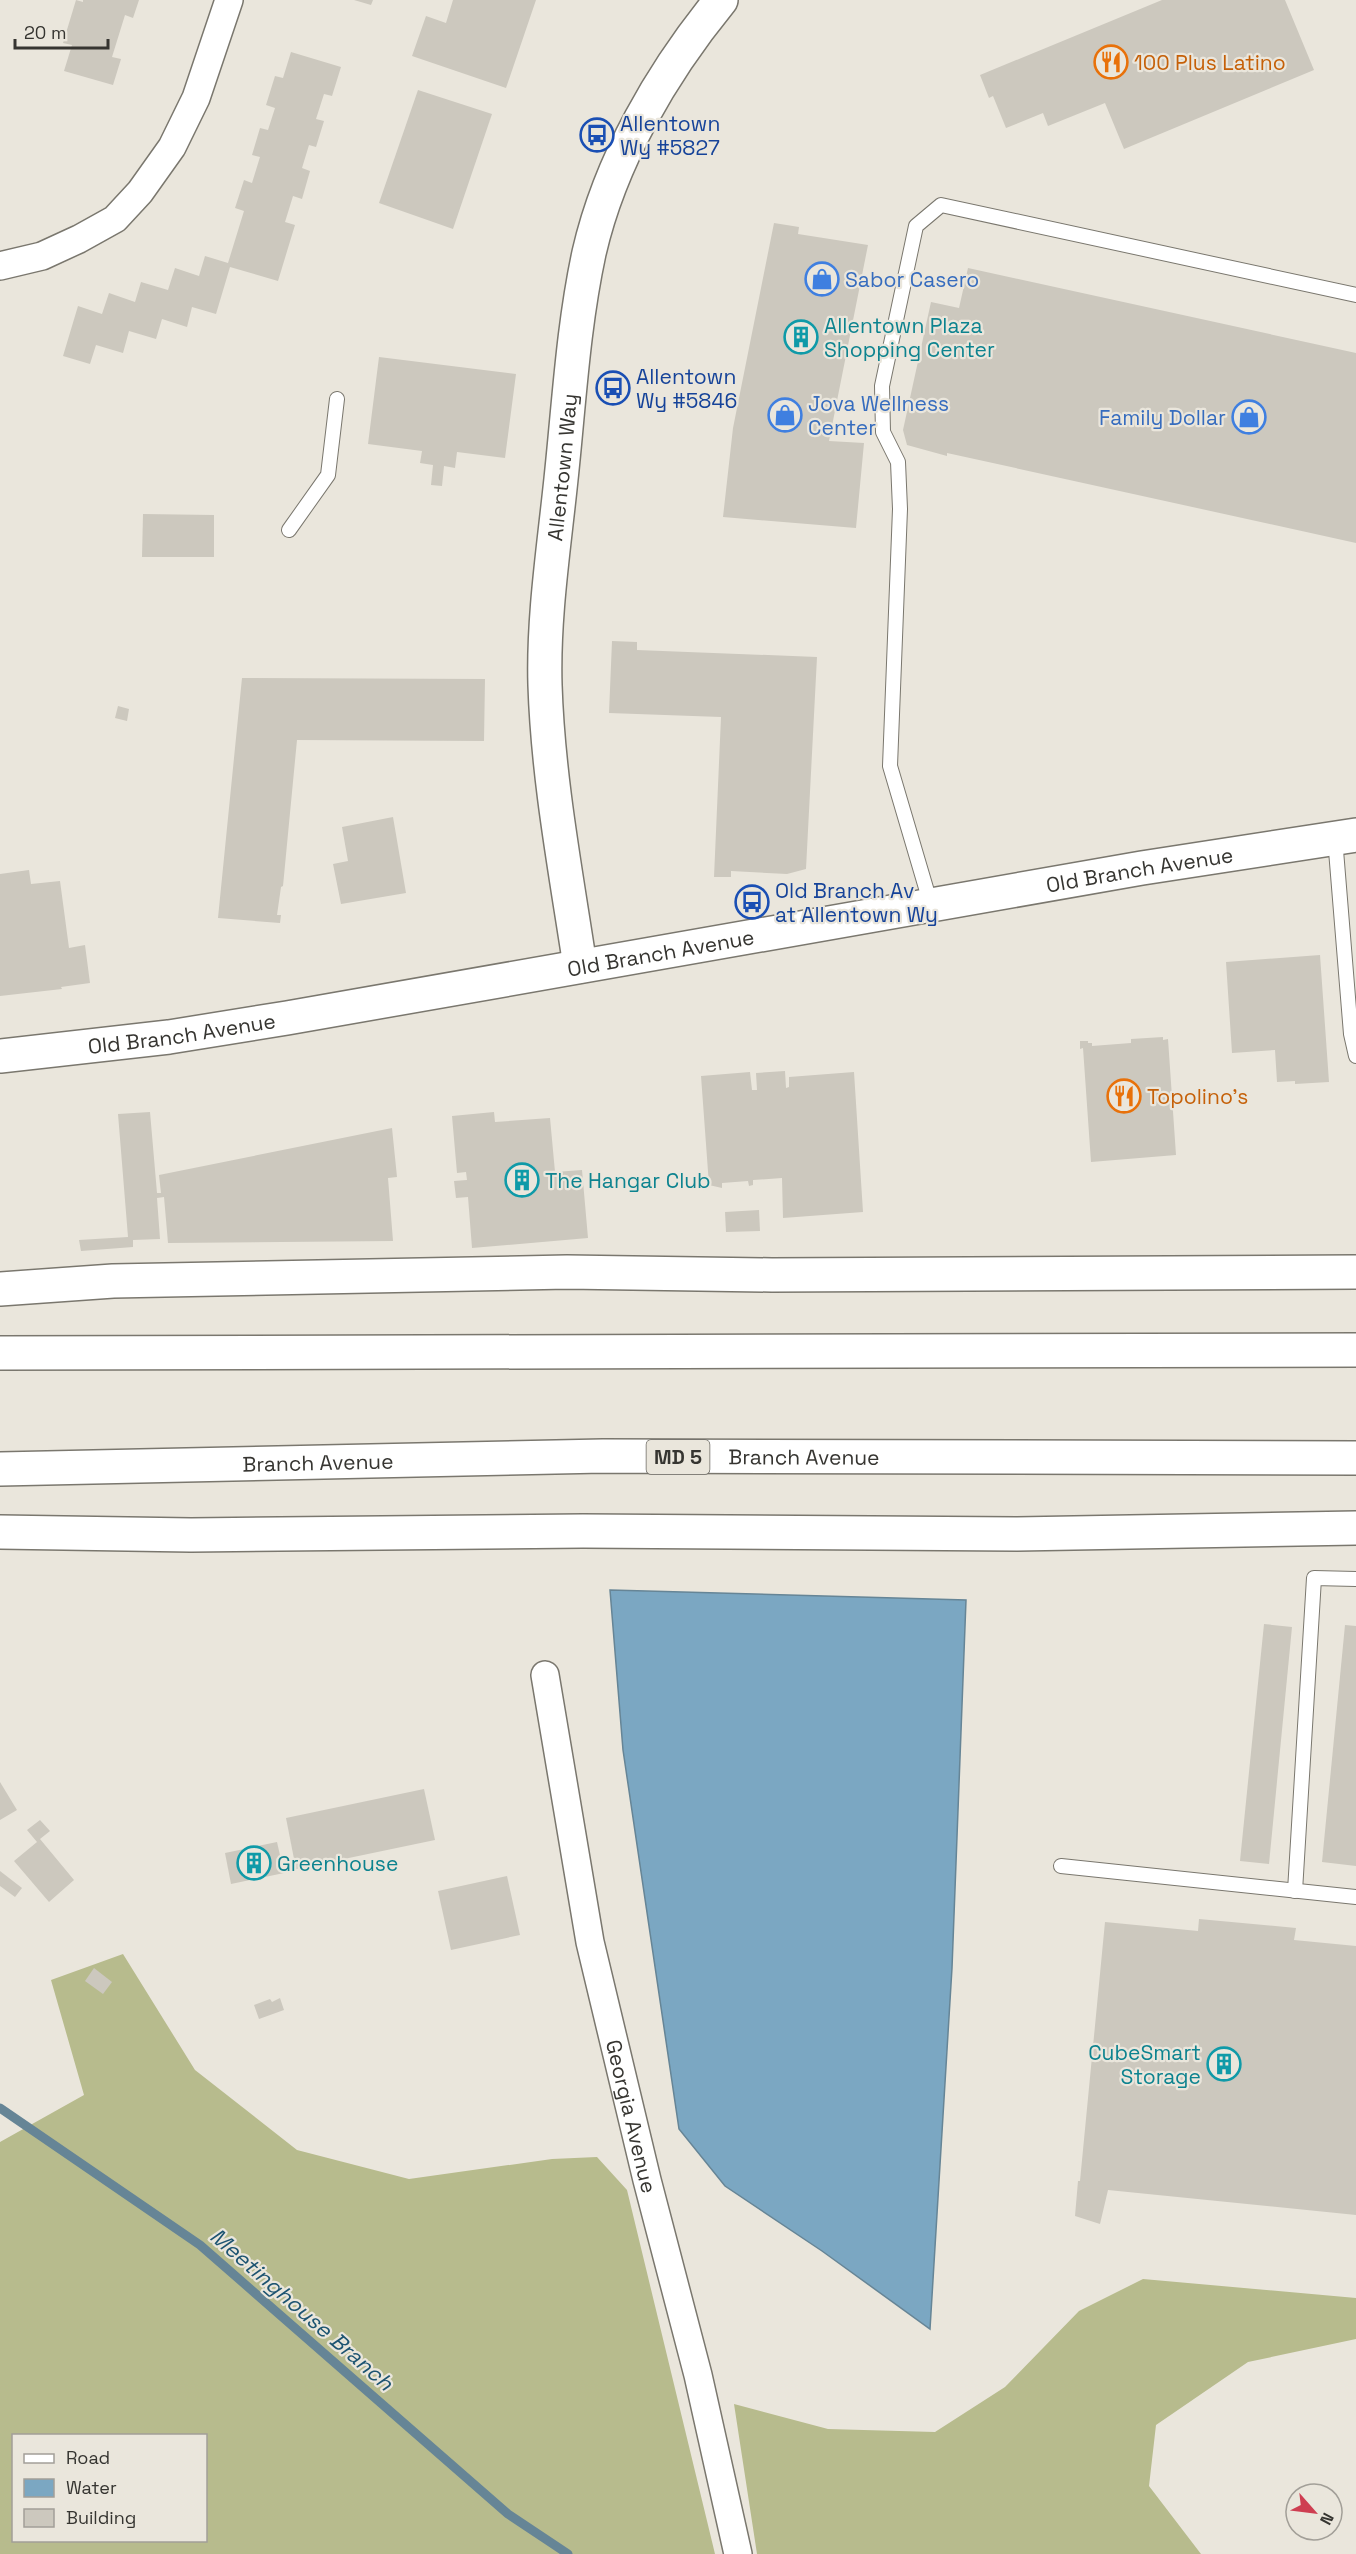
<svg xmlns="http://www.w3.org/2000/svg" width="1356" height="2554" viewBox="0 0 1356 2554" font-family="'Space Grotesk',sans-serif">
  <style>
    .forest { fill: #b7bb8d; fill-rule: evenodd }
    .water { fill: #7ba7c2; stroke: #668596; stroke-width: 1.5 }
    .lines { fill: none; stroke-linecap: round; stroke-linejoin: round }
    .stream { stroke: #668596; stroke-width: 9 }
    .building { fill: #ccc8be }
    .service-casing { stroke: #7a776e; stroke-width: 16 }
    .minor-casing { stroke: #7a776e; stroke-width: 30 }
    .tertiary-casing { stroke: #7a776e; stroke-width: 36 }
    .secondary-casing { stroke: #7a776e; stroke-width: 36 }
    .motorway-casing { stroke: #7a776e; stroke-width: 36 }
    .service { stroke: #fff; stroke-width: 14 }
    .minor { stroke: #fff; stroke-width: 27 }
    .tertiary { stroke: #fff; stroke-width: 33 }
    .secondary { stroke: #fff; stroke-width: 33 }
    .motorway { stroke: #fff; stroke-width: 33 }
    .labels { text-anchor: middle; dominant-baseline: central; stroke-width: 4.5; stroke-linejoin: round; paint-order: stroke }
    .shield { fill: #eae6dc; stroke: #6c6a64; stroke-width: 1.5 }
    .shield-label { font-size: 20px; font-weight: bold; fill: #363531 }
    .food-label { font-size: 21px; fill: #c56008; stroke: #eae6dc; text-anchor: start }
    .transit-label { font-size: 21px; fill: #164399; stroke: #eae6dc; text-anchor: start }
    .shop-label { font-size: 21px; fill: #366cbe; stroke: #eae6dc; text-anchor: start }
    .culture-label { font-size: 21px; fill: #0d838f; stroke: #eae6dc; text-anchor: start }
    .street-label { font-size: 21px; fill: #363531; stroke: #eae6dc }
    .water-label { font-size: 22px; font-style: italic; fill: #1d5471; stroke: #eae6dc }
  </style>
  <rect width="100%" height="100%" fill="#eae6dc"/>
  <!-- forest -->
  <g class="forest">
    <path d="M 123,1954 L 195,2070 L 297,2150 L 409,2179 L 552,2159 L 597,2157 L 627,2190 L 715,2554 L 0,2554 L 0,2142 L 84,2095 L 51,1980 ZM 14,2436 L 206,2436 L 206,2540 L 14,2540 Z"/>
    <polygon points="1143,2279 1356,2298 1356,2339 1248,2362 1156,2425 1149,2486 1201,2554 757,2554 734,2404 828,2429 935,2432 1005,2387 1079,2311"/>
  </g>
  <!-- water -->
  <polygon class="water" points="610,1590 966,1600 952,1968 930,2329 822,2251 725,2186 679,2129 623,1750"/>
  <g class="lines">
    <!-- stream -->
    <polyline class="stream" points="0,2108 200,2245 508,2514 568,2554"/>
  </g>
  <!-- building -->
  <g class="building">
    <polygon points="76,0 83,2 83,0 139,0 133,18 125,15 112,57 121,59 113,85 64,71 72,45 63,43"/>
    <polygon points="354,0 373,0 371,5"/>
    <polygon points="453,0 536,0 506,88 412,56 426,16 446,23"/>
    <polygon points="1162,0 1285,0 1314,70 1124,149 1105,103 1048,126 1043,113 1006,128 993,96 989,98 980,75"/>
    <polygon points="291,52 341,67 332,96 324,94 316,119 324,121 316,147 309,145 302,168 310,171 302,199 293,196 285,222 295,225 278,281 230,267 216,314 192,307 187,327 162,319 156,339 129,331 123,353 96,345 90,364 63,356 78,306 102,314 109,293 135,302 141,282 168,290 175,268 199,276 205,256 228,263 244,211 235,208 244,180 252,183 260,157 252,155 260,128 268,130 275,108 266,105 275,76 283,78"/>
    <polygon points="418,90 492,114 453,229 379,203"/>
    <polygon points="774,223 799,227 798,234 868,245 829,441 864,443 856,528 723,517 733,428"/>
    <polygon points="968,268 1356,353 1356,543 947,453 947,456 907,445 903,430 931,302 959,308"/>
    <polygon points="379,357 516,374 505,458 457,452 455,468 444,466 442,486 431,485 433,465 420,463 422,451 368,444"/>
    <polygon points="143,514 214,515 214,557 142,557"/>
    <polygon points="612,641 637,642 637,650 817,657 806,869 787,874 731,871 731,877 714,877 721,717 609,713"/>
    <polygon points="242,678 485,679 484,741 297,740 283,886 281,887 277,915 281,915 280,923 218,918"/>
    <polygon points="118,706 129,709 127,721 115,718"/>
    <polygon points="393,817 406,893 341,904 333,864 348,861 342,827"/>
    <polygon points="29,870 31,884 60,881 69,948 85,945 90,983 61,987 62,989 0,996 0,874"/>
    <polygon points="764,889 765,894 747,897 746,892"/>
    <polygon points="1320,955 1329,1082 1295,1084 1295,1081 1277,1082 1275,1050 1232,1053 1226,962"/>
    <polygon points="1163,1037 1163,1040 1168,1039 1176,1155 1091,1162 1083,1048 1080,1049 1080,1041 1088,1041 1088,1043 1092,1043 1092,1046 1131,1043 1131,1039"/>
    <polygon points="785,1071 786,1088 789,1087 789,1077 854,1072 863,1212 783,1218 782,1178 753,1180 753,1185 749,1186 748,1181 722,1183 722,1188 709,1185 701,1076 750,1072 752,1090 757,1090 756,1073"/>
    <polygon points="150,1112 157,1193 161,1193 159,1175 392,1128 397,1177 388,1178 393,1241 168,1243 164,1197 157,1198 160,1239 133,1240 133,1247 81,1251 79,1240 128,1237 118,1114"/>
    <polygon points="494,1112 495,1122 550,1118 555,1172 582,1170 588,1238 472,1248 468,1197 456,1198 454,1181 467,1180 466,1172 457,1173 452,1116"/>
    <polygon points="759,1210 760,1231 726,1232 725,1212"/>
    <polygon points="1264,1624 1292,1627 1269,1864 1240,1861"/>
    <polygon points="1345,1625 1356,1626 1356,1866 1322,1862"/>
    <polygon points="0,1782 17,1810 0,1820"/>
    <polygon points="424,1789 435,1840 296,1869 286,1818"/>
    <polygon points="40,1820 50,1831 40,1839 74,1880 49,1902 14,1861 37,1842 27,1830"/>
    <polygon points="277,1842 284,1873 231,1884 225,1853"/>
    <polygon points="0,1871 22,1888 15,1897 0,1886"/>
    <polygon points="507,1876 520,1935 451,1950 438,1891"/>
    <polygon points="1199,1919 1296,1928 1294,1940 1356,1946 1356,2215 1108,2190 1100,2224 1075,2216 1078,2181 1080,2181 1105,1922 1198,1931"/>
    <polygon points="94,1968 112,1982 103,1994 85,1981"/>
    <polygon points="280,1998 284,2010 259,2019 254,2005 270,1999 272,2002"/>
  </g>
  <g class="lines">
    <defs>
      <g id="service">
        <polyline points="289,530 328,475 337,399"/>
        <polyline points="1335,838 1351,1034 1356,1056"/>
        <polyline points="931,905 890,766 900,509 898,462 883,432 882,386 916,226 941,205 1356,295"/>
        <polyline points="1061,1866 1356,1897"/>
        <polyline points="1295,1891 1314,1578 1356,1579"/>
      </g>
      <g id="minor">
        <polyline points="0,266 42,256 79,239 115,219 140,192 172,147 196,98 229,0"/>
        <path id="s1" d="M 545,1675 L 590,1942 L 647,2180 L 698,2375 L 738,2554"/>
      </g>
      <g id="tertiary">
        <path id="s2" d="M 580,966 C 566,873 548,779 545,685 C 543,617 554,547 561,479 C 569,404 573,327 589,253 C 610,161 662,72 721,0"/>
      </g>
      <g id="secondary">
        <path id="s3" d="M 0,1056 L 169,1037 L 287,1018 L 1142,868 L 1356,835"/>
      </g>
      <g id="motorway">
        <polyline points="0,1289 113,1281 567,1272 772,1275 1356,1272"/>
        <polyline points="0,1353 1356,1350"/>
        <path id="s4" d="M 0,1469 L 603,1456 L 1356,1458"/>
        <polyline points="0,1532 191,1535 583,1531 1017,1534 1356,1528"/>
      </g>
    </defs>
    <!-- service casing -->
    <use href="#service" class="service-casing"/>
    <!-- minor casing -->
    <use href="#minor" class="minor-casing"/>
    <!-- tertiary casing -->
    <use href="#tertiary" class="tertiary-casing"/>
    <!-- secondary casing -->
    <use href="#secondary" class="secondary-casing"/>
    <!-- motorway casing -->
    <use href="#motorway" class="motorway-casing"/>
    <!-- service -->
    <use href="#service" class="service"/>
    <!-- minor -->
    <use href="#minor" class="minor"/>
    <!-- tertiary -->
    <use href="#tertiary" class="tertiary"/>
    <!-- secondary -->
    <use href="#secondary" class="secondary"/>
    <!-- motorway -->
    <use href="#motorway" class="motorway"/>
  </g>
  <!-- icons -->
  <defs>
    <symbol id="restaurant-ring" viewBox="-11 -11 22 22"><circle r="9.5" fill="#eae6dc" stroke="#e8710a" stroke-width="1.5"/><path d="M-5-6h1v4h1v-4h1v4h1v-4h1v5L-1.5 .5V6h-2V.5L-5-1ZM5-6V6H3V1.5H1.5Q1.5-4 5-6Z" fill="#e8710a"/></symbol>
    <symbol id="bus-ring" viewBox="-11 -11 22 22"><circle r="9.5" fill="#eae6dc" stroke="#1a4fb4" stroke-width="1.5"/><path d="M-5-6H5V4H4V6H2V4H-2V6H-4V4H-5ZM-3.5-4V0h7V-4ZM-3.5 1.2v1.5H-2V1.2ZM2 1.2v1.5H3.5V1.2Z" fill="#1a4fb4"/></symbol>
    <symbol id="shop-ring" viewBox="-11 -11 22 22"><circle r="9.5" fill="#eae6dc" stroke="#3f7fe0" stroke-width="1.5"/><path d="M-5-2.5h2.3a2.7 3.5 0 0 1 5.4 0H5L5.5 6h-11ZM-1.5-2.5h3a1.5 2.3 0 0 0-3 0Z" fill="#3f7fe0"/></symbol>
    <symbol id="building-ring" viewBox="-11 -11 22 22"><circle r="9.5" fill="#eae6dc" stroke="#0f9aa8" stroke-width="1.5"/><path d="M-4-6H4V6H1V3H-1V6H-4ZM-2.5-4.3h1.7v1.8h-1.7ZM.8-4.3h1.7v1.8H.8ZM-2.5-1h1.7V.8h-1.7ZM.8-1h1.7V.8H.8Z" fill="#0f9aa8"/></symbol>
  </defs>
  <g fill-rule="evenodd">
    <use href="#restaurant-ring" x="1092" y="43" width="38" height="38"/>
    <use href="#bus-ring" x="578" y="116" width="38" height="38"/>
    <use href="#shop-ring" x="803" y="260" width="38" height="38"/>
    <use href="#building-ring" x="782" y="318" width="38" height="38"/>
    <use href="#bus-ring" x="594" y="369" width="38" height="38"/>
    <use href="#shop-ring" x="766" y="396" width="38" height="38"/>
    <use href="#shop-ring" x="1230" y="398" width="38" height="38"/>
    <use href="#bus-ring" x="733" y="883" width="38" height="38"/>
    <use href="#restaurant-ring" x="1105" y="1077" width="38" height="38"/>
    <use href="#building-ring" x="503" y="1161" width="38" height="38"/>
    <use href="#building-ring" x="235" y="1844" width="38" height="38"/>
    <use href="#building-ring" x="1205" y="2045" width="38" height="38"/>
  </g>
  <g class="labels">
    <!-- shield labels -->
    <rect class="shield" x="646.5" y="1440" width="63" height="34" rx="4.5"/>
    <g class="shield-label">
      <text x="678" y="1457">MD 5</text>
    </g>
    <!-- food labels -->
    <g class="food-label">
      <text x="1134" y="62">100 Plus Latino</text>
      <text x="1147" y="1096">Topolino's</text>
    </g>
    <!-- transit labels -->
    <g class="transit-label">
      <text x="620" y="123">Allentown<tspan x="620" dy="24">Wy #5827</tspan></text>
      <text x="636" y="376">Allentown<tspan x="636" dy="24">Wy #5846</tspan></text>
      <text x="775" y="890">Old Branch Av<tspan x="775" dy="24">at Allentown Wy</tspan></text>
    </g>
    <!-- shop labels -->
    <g class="shop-label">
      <text x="845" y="279">Sabor Casero</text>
      <text x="808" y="403">Jova Wellness<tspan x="808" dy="24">Center</tspan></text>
      <text x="1226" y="417" text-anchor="end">Family Dollar</text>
    </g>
    <!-- culture labels -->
    <g class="culture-label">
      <text x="824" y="325">Allentown Plaza<tspan x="824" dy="24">Shopping Center</tspan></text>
      <text x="545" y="1180">The Hangar Club</text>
      <text x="277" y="1863">Greenhouse</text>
      <text x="1201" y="2052" text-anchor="end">CubeSmart<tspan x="1201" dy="24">Storage</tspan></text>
    </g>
    <!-- street labels -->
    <g class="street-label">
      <text stroke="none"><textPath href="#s2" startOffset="502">Allentown Way</textPath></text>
      <text stroke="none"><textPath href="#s3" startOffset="1155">Old Branch Avenue</textPath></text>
      <text stroke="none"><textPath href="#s3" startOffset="669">Old Branch Avenue</textPath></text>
      <text stroke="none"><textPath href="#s3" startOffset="183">Old Branch Avenue</textPath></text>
      <text stroke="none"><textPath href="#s4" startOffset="804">Branch Avenue</textPath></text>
      <text stroke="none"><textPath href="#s4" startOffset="318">Branch Avenue</textPath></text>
      <text stroke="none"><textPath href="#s1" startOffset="450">Georgia Avenue</textPath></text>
    </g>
    <!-- water labels -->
    <g class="water-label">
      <text transform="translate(302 2309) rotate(41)">Meetinghouse Branch</text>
    </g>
  </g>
  <!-- legend -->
  <rect x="12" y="2434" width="195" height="108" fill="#eae6dc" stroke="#a29f98" stroke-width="1.5"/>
  <rect x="24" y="2454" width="30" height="9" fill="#ffffff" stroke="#a29f98" stroke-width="1.5"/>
  <text x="66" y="2464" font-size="18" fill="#363531">Road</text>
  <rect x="24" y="2479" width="30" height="18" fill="#7ba7c2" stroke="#a29f98" stroke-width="1.5"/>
  <text x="66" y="2494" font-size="18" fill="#363531">Water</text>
  <rect x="24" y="2509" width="30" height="18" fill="#ccc8be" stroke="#a29f98" stroke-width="1.5"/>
  <text x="66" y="2524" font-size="18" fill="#363531">Building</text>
  <!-- north arrow -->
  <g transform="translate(1314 2512) rotate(118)"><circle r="28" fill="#eae6dc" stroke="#a29f98" stroke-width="1.5"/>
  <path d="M0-4.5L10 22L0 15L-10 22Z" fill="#ce3e51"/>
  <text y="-9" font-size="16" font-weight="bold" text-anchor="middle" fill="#363531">N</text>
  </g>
  <!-- scale -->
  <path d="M15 39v9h93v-9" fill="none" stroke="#363531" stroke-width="3"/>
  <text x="24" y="39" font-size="18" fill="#363531" stroke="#eae6dc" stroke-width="4.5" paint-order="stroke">20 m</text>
</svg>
